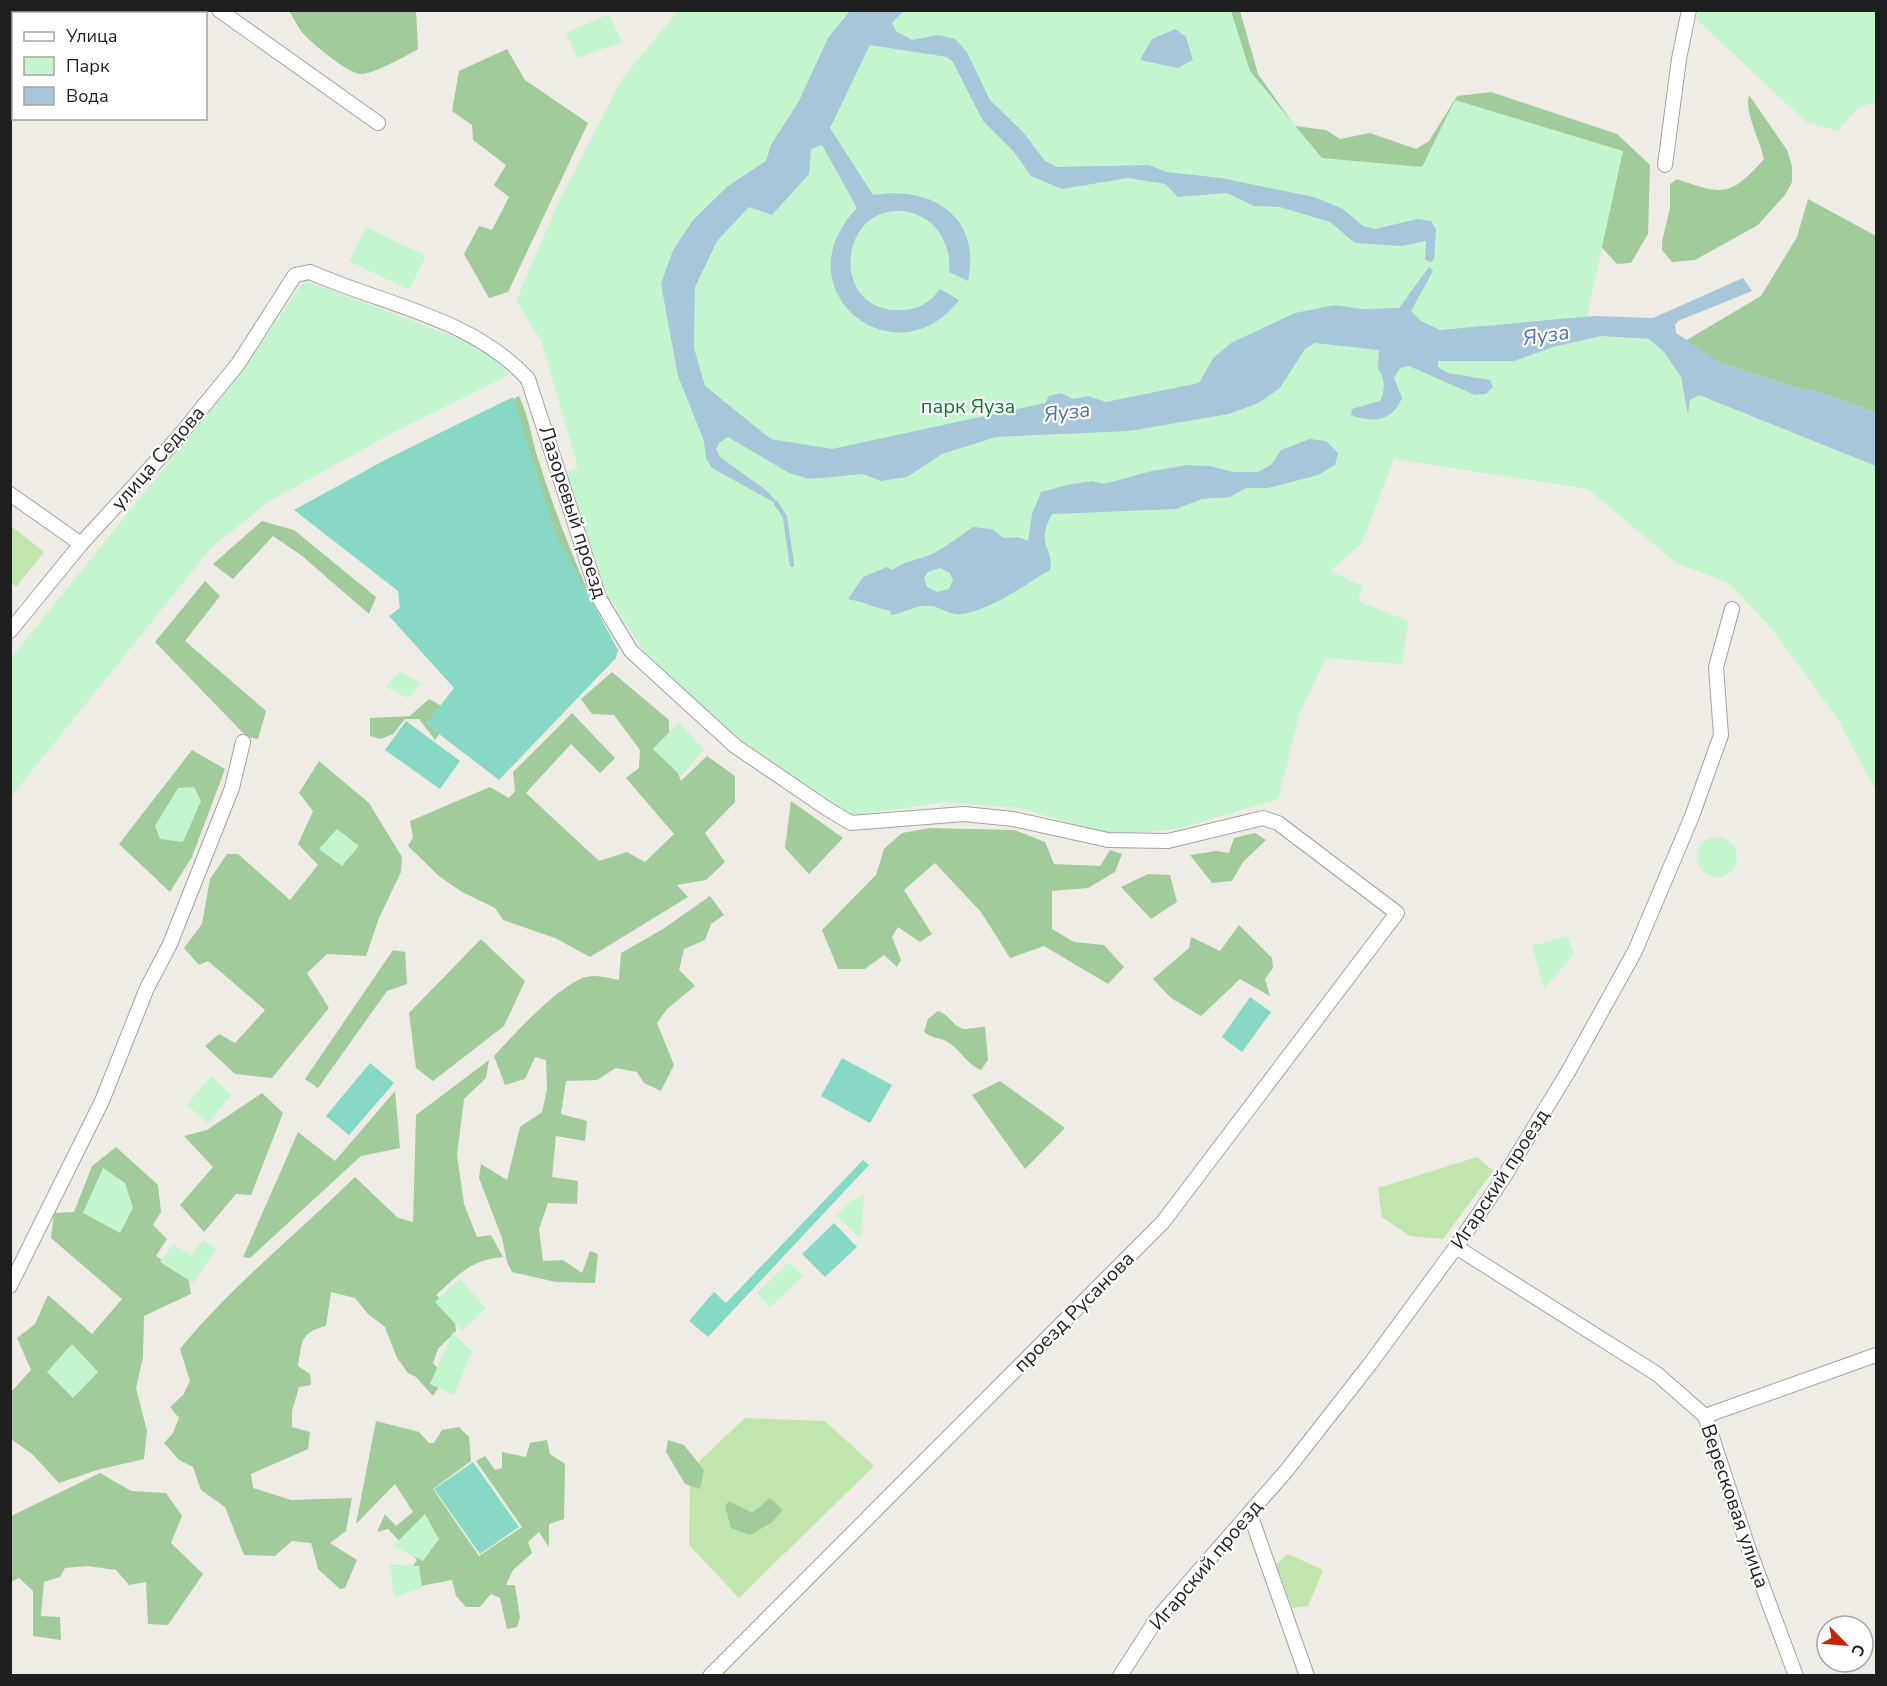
<svg xmlns="http://www.w3.org/2000/svg" width="1887" height="1686" viewBox="0 0 1887 1686" font-family="'Nunito Sans',sans-serif">
  <style>
    .grass { fill: #c0e5ad }
    .forest { fill: #a2cb9b }
    .park { fill: #c3f6cf }
    .pitch { fill: #87d9c5 }
    .water { fill: #a7c6d9; fill-rule: evenodd }
    .lines { fill: none; stroke-linecap: round; stroke-linejoin: round }
    .stream { stroke: #a7c6d9; stroke-width: 4.5 }
    .street-casing { stroke: #a2a2a2; stroke-width: 16 }
    .street { stroke: #fff; stroke-width: 14 }
    .labels { text-anchor: middle; dominant-baseline: central; stroke-width: 4.5; stroke-linejoin: round; paint-order: stroke }
    .park-label { font-size: 20px; fill: #127529; stroke: #fff }
    .street-label { font-size: 20px; fill: #1e1e1e; stroke: #fff }
    .water-label { font-size: 21px; font-style: italic; fill: #506fa7; stroke: #fff }
  </style>
  <rect width="100%" height="100%" fill="#eeece4"/>
  <!-- grass -->
  <g class="grass">
    <polygon points="11,526 44,552 16,587 11,582"/>
    <polygon points="1477,1157 1493,1171 1443,1239 1410,1236 1382,1217 1378,1188"/>
    <polygon points="745,1418 825,1421 874,1466 739,1598 689,1545 690,1470"/>
    <polygon points="1288,1554 1323,1570 1308,1606 1292,1608 1276,1565"/>
  </g>
  <!-- forest -->
  <g class="forest">
    <polygon points="952,10 1240,11 1258,74 1295,126 1326,130 1340,139 1370,133 1416,149 1429,141 1457,96 1491,92 1617,134 1650,165 1648,234 1631,263 1617,264 1593,238 1375,196"/>
    <path d="M 289,11 L 416,11 L 418,49 C 406,56 375,73 362,74 C 349,75 310,42 301,31 C 297,25 293,17 289,11 Z"/>
    <polygon points="507,49 525,80 588,123 508,292 489,298 464,254 479,226 492,230 509,197 494,185 506,165 473,140 472,125 452,111 459,71"/>
    <path d="M 1749,95 L 1787,150 L 1792,166 L 1792,182 L 1785,195 L 1758,225 L 1695,260 L 1672,262 L 1662,250 L 1662,242 L 1670,208 L 1670,184 L 1677,179 C 1724,196 1731,196 1764,159 C 1760,140 1744,112 1749,95 Z"/>
    <polygon points="1808,199 1876,236 1876,413 1813,390 1803,390 1720,363 1685,341 1761,296 1797,237"/>
    <path d="M 519,396 C 530,420 531,438 539,462 C 553,506 569,548 588,591 L 579,598 L 496,409 Z"/>
    <polygon points="262,521 294,530 376,597 369,614 301,555 273,536 233,579 213,564"/>
    <polygon points="205,581 220,596 185,641 266,711 258,739 247,737 155,642"/>
    <polygon points="612,672 669,720 669,750 681,781 707,756 735,776 735,802 705,833 725,862 706,880 677,885 688,897 590,957 555,938 503,920 495,908 462,892 439,876 408,846 413,837 410,821 490,787 509,798 515,791 513,772 572,713 615,758 600,773 571,744 526,793 599,861 627,852 645,862 674,834 626,778 639,768 640,750 614,715 592,714 581,699"/>
    <polygon points="429,699 445,708 449,722 435,740 419,719 405,719 393,734 381,739 370,736 370,718 410,716"/>
    <polygon points="192,750 225,769 192,857 170,892 119,844"/>
    <polygon points="319,761 369,803 402,857 401,872 379,918 366,956 327,954 307,973 329,1008 272,1078 235,1074 205,1046 219,1034 235,1043 265,1010 208,961 199,965 184,948 202,924 210,879 227,854 238,854 290,900 318,865 298,844 313,811 299,793"/>
    <polygon points="791,801 843,838 809,874 785,848"/>
    <polygon points="930,828 1015,830 1045,842 1054,864 1100,866 1110,850 1122,854 1115,872 1088,888 1052,891 1052,929 1074,942 1104,945 1124,967 1108,984 1044,946 1010,958 981,912 935,863 904,890 932,934 920,942 898,927 892,937 901,960 897,967 884,955 865,969 838,969 822,930 876,875 884,849 902,833"/>
    <polygon points="1255,833 1266,840 1243,862 1232,881 1212,883 1190,855 1216,851 1229,853 1234,838"/>
    <polygon points="1148,874 1170,875 1177,902 1151,919 1121,887"/>
    <path d="M 710,896 L 724,915 L 711,924 L 705,940 L 684,949 L 679,970 L 695,986 L 667,1009 L 657,1023 L 674,1065 L 661,1091 L 644,1083 L 637,1072 L 616,1068 L 597,1080 L 566,1081 L 561,1114 L 587,1121 L 585,1141 L 556,1136 L 552,1177 L 578,1181 L 577,1204 L 548,1203 L 539,1229 L 543,1261 L 563,1260 L 582,1273 L 590,1251 L 598,1254 L 595,1283 L 556,1282 L 512,1272 L 507,1262 L 502,1238 L 479,1178 L 481,1164 L 507,1180 L 520,1127 L 542,1112 L 547,1089 L 546,1060 L 535,1057 L 525,1079 L 505,1085 L 494,1056 C 512,1036 561,983 586,977 C 597,974 608,978 619,980 L 621,953 L 663,929 Z"/>
    <polygon points="1239,925 1272,958 1273,968 1265,979 1270,996 1240,979 1201,1016 1171,998 1153,979 1189,948 1191,937 1220,951"/>
    <polygon points="481,939 525,981 504,1026 433,1081 416,1068 409,1013"/>
    <polygon points="393,950 405,952 407,984 387,991 318,1088 305,1079"/>
    <path d="M 938,1011 C 949,1014 953,1027 964,1029 C 970,1029 979,1027 985,1027 L 988,1060 L 981,1070 C 966,1064 960,1048 946,1041 C 938,1037 933,1039 924,1032 L 928,1019 Z"/>
    <path d="M 489,1060 L 486,1078 L 464,1099 L 457,1155 L 464,1204 L 477,1237 L 491,1235 L 503,1257 C 470,1260 460,1274 436,1295 L 454,1312 L 456,1331 L 438,1349 L 433,1363 L 445,1377 L 433,1396 L 416,1377 L 408,1373 L 397,1358 L 385,1327 L 368,1314 L 355,1298 L 331,1292 L 326,1326 C 300,1332 302,1342 298,1366 L 310,1374 L 311,1385 L 299,1387 L 292,1411 L 292,1427 L 310,1432 L 308,1449 L 251,1474 L 253,1488 L 291,1500 L 352,1498 L 346,1531 L 330,1543 L 357,1560 L 345,1588 L 340,1589 L 318,1569 L 311,1543 L 292,1541 L 275,1556 L 244,1555 L 225,1507 L 201,1490 L 193,1467 L 179,1460 L 164,1443 L 173,1433 L 179,1418 L 170,1407 L 183,1395 L 190,1381 L 180,1349 C 231,1286 297,1234 355,1177 L 398,1218 L 413,1222 L 416,1115 Z"/>
    <polygon points="1000,1081 1065,1128 1025,1169 972,1095"/>
    <polygon points="395,1091 400,1148 361,1156 250,1258 243,1257 298,1132 335,1161"/>
    <polygon points="262,1093 283,1113 251,1195 236,1194 204,1232 180,1205 213,1167 184,1136 207,1130"/>
    <polygon points="116,1147 158,1185 161,1212 153,1225 167,1239 156,1256 188,1276 191,1294 144,1316 143,1357 136,1388 147,1431 144,1459 97,1470 59,1483 32,1454 11,1439 11,1392 31,1370 17,1338 35,1324 48,1295 92,1334 122,1299 51,1238 54,1213 74,1212 92,1166"/>
    <polygon points="376,1421 419,1432 429,1443 434,1443 442,1430 459,1427 469,1437 471,1461 433,1489 479,1556 522,1527 476,1461 485,1456 495,1470 502,1468 502,1452 526,1457 530,1443 547,1440 550,1454 565,1464 564,1519 549,1524 549,1547 539,1532 528,1542 532,1553 513,1570 506,1585 515,1585 520,1618 517,1627 507,1629 500,1598 491,1594 480,1607 466,1607 456,1596 452,1580 410,1588 410,1570 417,1560 388,1529 377,1532 385,1514 396,1526 413,1512 395,1484 356,1524"/>
    <polygon points="668,1440 684,1445 704,1470 700,1489 685,1484 666,1452"/>
    <polygon points="100,1473 131,1491 166,1493 182,1516 171,1543 203,1574 168,1625 148,1624 146,1582 129,1585 116,1570 88,1566 65,1568 60,1577 44,1582 41,1616 60,1617 61,1640 33,1636 33,1591 19,1578 11,1582 11,1516"/>
    <polygon points="770,1498 783,1510 771,1523 750,1535 731,1528 725,1506 729,1501 752,1513"/>
  </g>
  <!-- park -->
  <g class="park">
    <polygon points="678,11 1231,11 1250,71 1322,158 1422,167 1455,100 1623,151 1582,339 1601,336 1650,339 1664,352 1681,377 1688,414 1690,400 1698,395 1876,466 1876,791 1837,718 1771,628 1729,583 1676,563 1588,489 1394,459 1362,543 1330,571 1363,586 1358,601 1408,621 1402,664 1326,658 1300,712 1278,799 1178,829 1112,835 1019,808 945,802 852,816 739,739 657,671 605,592 566,472 578,468 541,340 516,301 560,199 622,79"/>
    <polygon points="1699,11 1876,11 1876,102 1858,108 1838,131 1806,122 1696,19"/>
    <polygon points="609,14 622,42 577,58 566,33"/>
    <polygon points="366,227 426,256 409,290 349,261"/>
    <polygon points="304,280 458,338 492,355 509,375 396,431 268,502 211,548 11,797 11,658 244,369"/>
    <polygon points="400,671 421,684 408,698 386,687"/>
    <polygon points="679,722 704,750 681,776 653,749"/>
    <polygon points="194,787 201,801 183,842 160,839 155,826 178,788"/>
    <polygon points="337,829 359,846 342,866 319,849"/>
    <circle cx="1717" cy="857" r="20"/>
    <polygon points="1567,936 1574,954 1544,989 1532,946"/>
    <polygon points="211,1076 231,1095 208,1123 187,1105"/>
    <polygon points="103,1168 125,1183 133,1208 120,1233 83,1213"/>
    <polygon points="864,1195 861,1239 837,1216 850,1202"/>
    <polygon points="203,1240 216,1249 193,1283 160,1262 173,1244 191,1256"/>
    <polygon points="789,1262 803,1276 770,1307 757,1293"/>
    <polygon points="460,1279 486,1308 462,1331 435,1302"/>
    <polygon points="453,1332 472,1352 454,1395 430,1384"/>
    <polygon points="72,1344 98,1372 73,1398 47,1372"/>
    <polygon points="425,1514 439,1539 423,1561 393,1546"/>
    <polygon points="390,1564 419,1566 422,1588 394,1597"/>
  </g>
  <!-- pitch -->
  <g class="pitch">
    <polygon points="513,397 556,535 618,650 616,658 499,780 426,724 454,688 389,616 400,608 398,591 294,510 385,460"/>
    <polygon points="406,721 460,761 440,789 385,750"/>
    <polygon points="1250,997 1271,1012 1242,1052 1222,1037"/>
    <polygon points="842,1058 892,1085 870,1123 821,1096"/>
    <polygon points="370,1063 394,1083 349,1135 326,1116"/>
    <polygon points="863,1160 869,1165 708,1337 689,1321 714,1292 726,1303"/>
    <polygon points="834,1223 857,1247 825,1277 802,1254"/>
    <polygon points="473,1462 519,1527 480,1554 434,1489"/>
  </g>
  <!-- water -->
  <g class="water">
    <path d="M 850,11 L 904,11 L 892,23 L 896,31 L 912,40 L 938,35 L 955,39 L 967,52 L 990,100 L 1023,132 L 1045,161 L 1057,167 L 1149,165 L 1166,172 L 1221,178 L 1314,197 L 1343,209 L 1363,226 L 1375,229 L 1418,219 L 1431,221 L 1436,229 L 1434,260 L 1430,262 L 1425,259 L 1426,241 L 1401,246 L 1355,243 L 1330,222 L 1280,207 L 1254,206 L 1227,193 L 1178,197 L 1165,184 L 1128,178 L 1062,189 L 1031,176 L 1014,152 L 983,121 L 953,62 L 947,57 L 870,45 L 830,128 L 873,195 C 931,185 982,216 968,281 L 949,272 C 952,242 933,213 901,211 C 839,207 830,309 897,310 C 916,311 929,304 940,289 L 959,300 C 896,383 778,290 857,208 L 822,145 L 811,149 L 809,174 L 772,215 L 749,207 L 717,241 L 695,287 L 694,348 L 705,386 L 771,439 L 832,449 L 1045,403 L 1049,396 L 1061,393 L 1073,399 L 1088,396 L 1106,402 L 1199,383 L 1213,358 L 1231,343 L 1295,313 L 1335,305 L 1361,309 L 1399,308 L 1429,267 L 1433,271 L 1411,311 L 1421,321 L 1440,330 L 1594,316 L 1653,318 L 1743,278 L 1752,291 L 1678,321 L 1675,325 L 1676,333 L 1720,363 L 1803,390 L 1813,390 L 1876,413 L 1876,466 L 1699,395 L 1690,400 L 1688,415 L 1681,377 L 1664,352 L 1649,339 L 1601,336 L 1553,347 L 1514,361 L 1438,361 L 1438,367 L 1448,373 L 1490,380 L 1493,387 L 1486,394 L 1475,395 L 1409,366 L 1400,368 L 1394,378 L 1402,398 C 1392,422 1373,423 1351,415 L 1352,409 L 1380,401 C 1385,389 1386,380 1378,369 L 1379,350 L 1315,343 L 1305,349 L 1279,389 L 1258,403 L 1229,414 L 1129,431 L 996,437 L 942,454 L 907,477 L 881,481 L 863,474 L 809,479 L 789,473 L 728,437 L 720,442 L 716,449 L 720,457 L 767,491 L 779,505 L 712,468 L 706,458 L 704,441 L 678,376 L 661,284 L 673,250 L 693,220 L 728,186 L 766,161 L 771,145 L 799,101 L 828,38 Z"/>
    <polygon points="1175,29 1186,37 1193,60 1178,68 1140,60 1152,39"/>
    <path d="M 1310,439 L 1326,441 L 1338,453 L 1335,465 L 1318,475 L 1268,488 L 1246,488 L 1230,497 L 1202,499 L 1176,509 L 1052,514 C 1034,547 1055,547 1050,570 C 1024,585 993,609 962,614 C 951,616 941,607 931,606 C 917,604 904,613 891,615 L 891,611 C 875,608 864,602 848,599 L 863,577 L 887,567 L 892,570 C 905,561 918,560 932,554 C 947,547 959,536 973,527 L 992,529 L 1004,538 L 1018,537 L 1028,541 L 1032,514 L 1041,492 L 1067,485 L 1092,481 L 1104,484 L 1152,471 L 1188,465 L 1210,466 L 1233,472 L 1258,472 L 1272,464 L 1281,450 ZM 940,568 L 950,573 L 953,580 L 949,589 L 937,592 L 927,587 L 924,578 L 928,572 Z"/>
  </g>
  <g class="lines">
    <!-- stream -->
    <polyline class="stream" points="776,503 785,517 792,565"/>
    <defs>
      <g id="street">
        <polyline points="219,10 378,123"/>
        <polyline points="1665,165 1679,59 1689,10"/>
        <polyline points="10,494 81,544"/>
        <path d="M 10,631 L 81,544 L 175,441 L 238,364 L 295,275 L 310,272 C 384,305 471,317 528,379 L 599,598 L 631,651 L 735,746 L 826,808 L 851,823 L 964,814 L 1013,819 L 1108,840 L 1168,841 L 1263,818 L 1278,823 L 1397,913 L 1163,1222 L 710,1676"/>
        <polyline points="1456,1247 1657,1374 1705,1416 1748,1547 1796,1676"/>
        <polyline points="10,1286 102,1101 147,988 170,944 232,788 243,742"/>
        <polyline points="1705,1416 1876,1355"/>
        <polyline points="1250,1514 1307,1676"/>
        <polyline points="1120,1676 1156,1620 1287,1470 1370,1364 1456,1247 1502,1180 1568,1072 1635,951 1692,816 1721,735 1716,667 1732,609"/>
      </g>
    </defs>
    <!-- street casing -->
    <use href="#street" class="street-casing"/>
    <!-- street -->
    <use href="#street" class="street"/>
  </g>
  <g class="labels">
    <!-- park labels -->
    <g class="park-label">
      <text x="968" y="406">парк Яуза</text>
    </g>
    <!-- street labels -->
    <g class="street-label">
      <text transform="translate(158 458) rotate(-49)">улица Седова</text>
      <text transform="translate(573 512) rotate(72)">Лазоревый проезд</text>
      <text transform="translate(1500 1179) rotate(-57)">Игарский проезд</text>
      <text transform="translate(1074 1312) rotate(-45)">проезд Русанова</text>
      <text transform="translate(1735 1506) rotate(71)">Вересковая улица</text>
      <text transform="translate(1206 1565) rotate(-50)">Игарский проезд</text>
    </g>
    <!-- water labels -->
    <g class="water-label">
      <text transform="translate(1546 335) rotate(-8)">Яуза</text>
      <text transform="translate(1067 412) rotate(-7)">Яуза</text>
    </g>
  </g>
  <!-- border -->
  <rect width="1887" height="1686" fill="none" stroke="#1e1e1e" stroke-width="24"/>
  <!-- legend -->
  <rect x="12" y="12" width="195" height="108" fill="#ffffff" stroke="#a5a5a5" stroke-width="1.5"/>
  <rect x="24" y="32" width="30" height="9" fill="#ffffff" stroke="#a5a5a5" stroke-width="1.5"/>
  <text x="66" y="42" font-size="18" fill="#1e1e1e">Улица</text>
  <rect x="24" y="57" width="30" height="18" fill="#c3f6cf" stroke="#a5a5a5" stroke-width="1.5"/>
  <text x="66" y="72" font-size="18" fill="#1e1e1e">Парк</text>
  <rect x="24" y="87" width="30" height="18" fill="#a7c6d9" stroke="#a5a5a5" stroke-width="1.5"/>
  <text x="66" y="102" font-size="18" fill="#1e1e1e">Вода</text>
  <!-- north arrow -->
  <g transform="translate(1845 1644) rotate(115)"><circle r="28" fill="#ffffff" stroke="#a5a5a5" stroke-width="1.5"/>
  <path d="M0-4.5L10 22L0 15L-10 22Z" fill="#bf270c"/>
  <text y="-9" font-size="16" font-weight="bold" text-anchor="middle" fill="#1e1e1e">С</text>
  </g>
</svg>
